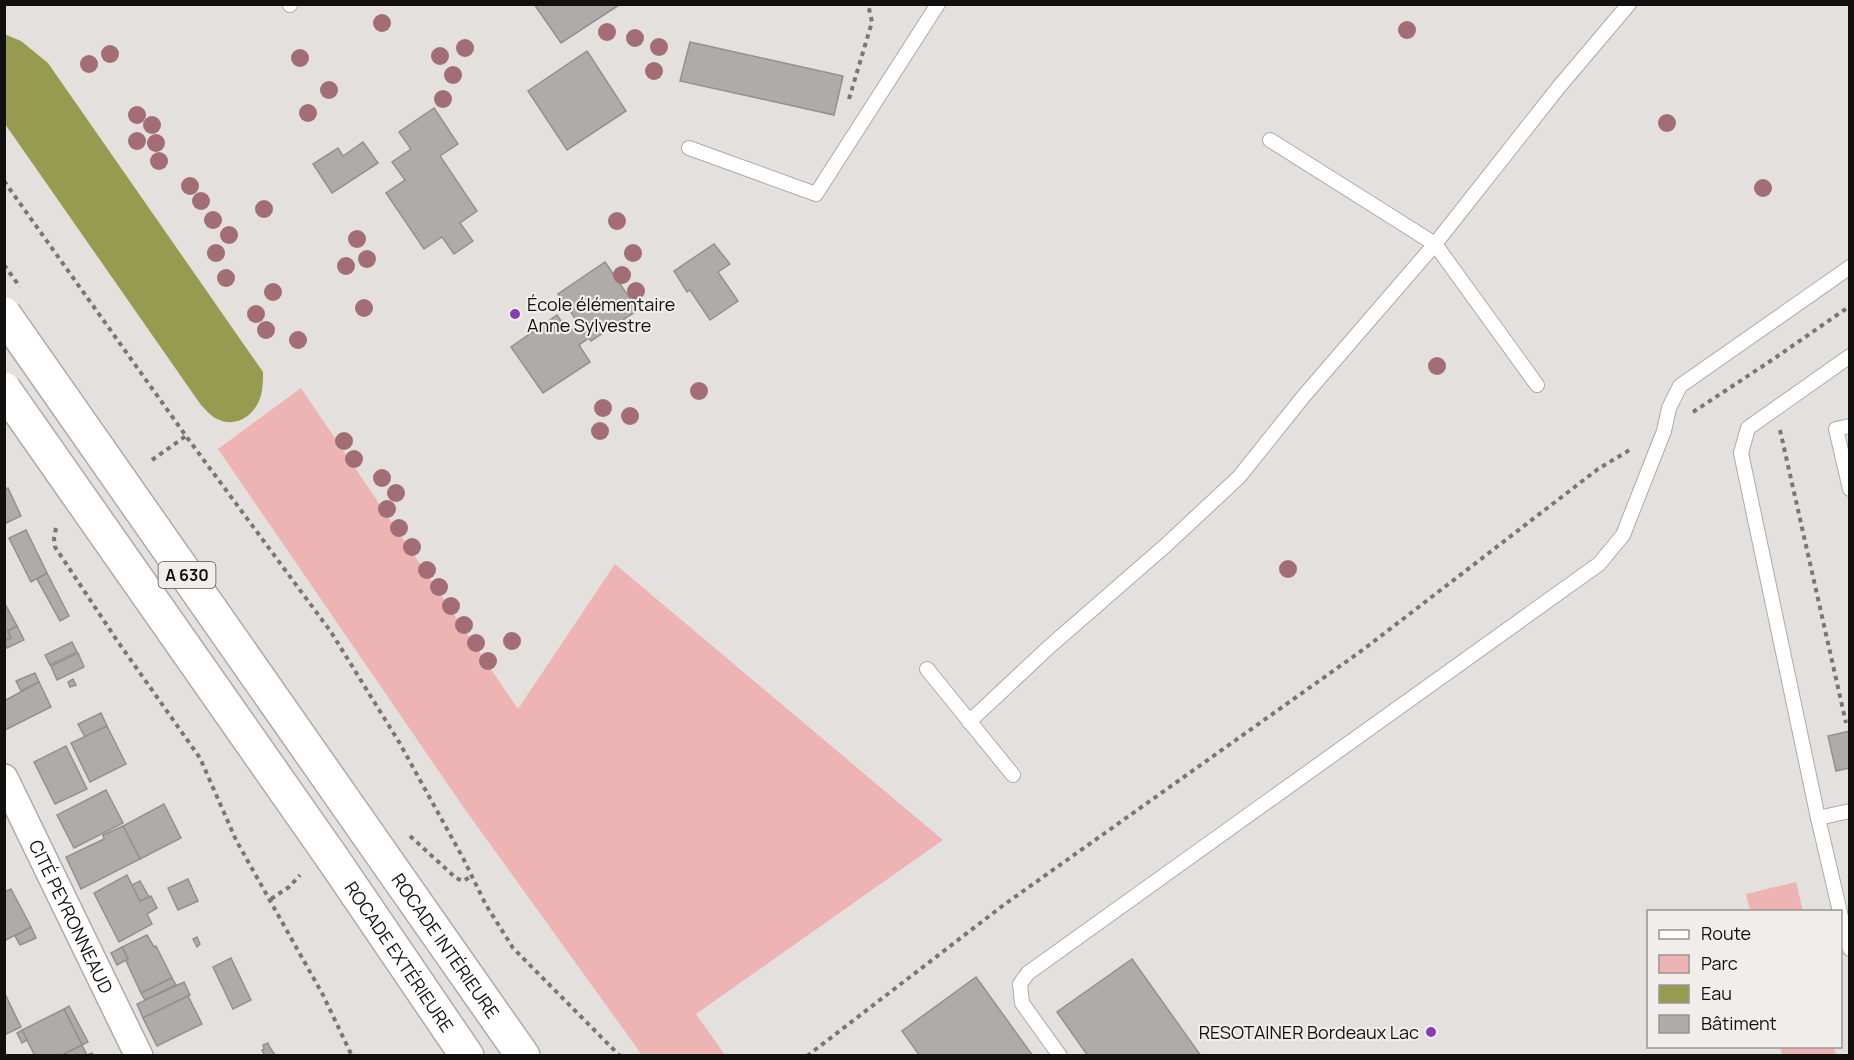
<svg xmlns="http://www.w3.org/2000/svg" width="1854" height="1060" viewBox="0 0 1854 1060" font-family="Manrope,sans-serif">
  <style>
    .green { fill: #eeb4b4 }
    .water { fill: #979b50 }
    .building { fill: #aeabaa; stroke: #93908f; stroke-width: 1.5 }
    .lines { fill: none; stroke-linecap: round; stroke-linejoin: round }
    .lane-casing { stroke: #adaaa8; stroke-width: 16 }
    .street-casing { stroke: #adaaa8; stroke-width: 30 }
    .highway-casing { stroke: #adaaa8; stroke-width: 36 }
    .path { stroke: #797775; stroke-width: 4; stroke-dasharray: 4.5 4.5; stroke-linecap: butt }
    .lane { stroke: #fff; stroke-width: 14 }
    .street { stroke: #fff; stroke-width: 27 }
    .highway { stroke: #fff; stroke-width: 33 }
    .highway-bridge-casing { stroke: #adaaa8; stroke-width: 36; stroke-linecap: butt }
    .path-bridge { stroke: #797775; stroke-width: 4; stroke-dasharray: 4.5 4.5; stroke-linecap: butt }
    .highway-bridge { stroke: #fff; stroke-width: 33 }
    .tree { fill: #a36d75 }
    .poi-dot { fill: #853fb2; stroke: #f0edeb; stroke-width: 2 }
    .labels { text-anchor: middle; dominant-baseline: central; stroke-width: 4.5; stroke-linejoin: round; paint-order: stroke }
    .shield { fill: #f0edeb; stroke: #545251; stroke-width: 1.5 }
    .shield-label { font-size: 16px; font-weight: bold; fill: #11100f }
    .poi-label { font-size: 18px; fill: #11100f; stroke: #f0edeb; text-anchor: start }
    .street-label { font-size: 18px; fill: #11100f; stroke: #f0edeb }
  </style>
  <rect width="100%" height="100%" fill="#e3e0de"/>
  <!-- green -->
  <g class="green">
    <polygon points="301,388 518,709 615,564 943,840 696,1014 725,1055 642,1055 464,808 218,449"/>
    <polygon points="1796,882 1803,911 1750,911 1746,894"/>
    <polygon points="1780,1047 1834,1047 1836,1055 1782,1055"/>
  </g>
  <!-- water -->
  <path class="water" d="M 4,34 L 21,41 L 48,63 L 263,372 C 263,381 263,392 259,401 C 251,419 233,428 215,418 C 210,415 205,409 201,405 L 5,124 Z"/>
  <!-- building -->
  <g class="building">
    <polygon points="534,4 619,4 619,5 561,43"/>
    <polygon points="690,42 843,76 834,115 680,81"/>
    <polygon points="587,51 626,111 567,150 528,91"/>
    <polygon points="434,108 458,144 440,156 477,211 460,223 473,241 454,254 442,237 424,249 386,193 405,180 392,162 411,149 399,132"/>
    <polygon points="363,142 378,163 332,193 313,164 338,148 343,156"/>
    <polygon points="714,244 730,264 718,272 738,301 710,320 690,290 687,292 674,271"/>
    <polygon points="605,262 638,310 591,341 589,338 579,345 590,362 543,393 511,347 557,315 568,331 579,324 558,294"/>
    <polygon points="8,488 21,516 4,524 4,490"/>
    <polygon points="26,530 47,573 31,582 9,538"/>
    <polygon points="47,573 69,616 60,621 37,579"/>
    <polygon points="4,602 17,626 8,631 11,638 4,641"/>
    <polygon points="17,626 24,640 7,648 4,641 11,638 8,631"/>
    <polygon points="72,642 77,652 50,665 45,655"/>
    <polygon points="78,653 84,667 57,680 51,666"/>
    <polygon points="35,673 39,682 21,691 16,681"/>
    <polygon points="73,679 76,685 70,687 68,682"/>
    <polygon points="39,682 51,707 5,730 4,701"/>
    <polygon points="101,713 107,726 85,737 78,724"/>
    <polygon points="107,726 126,764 90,782 71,743"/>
    <polygon points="1850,731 1850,768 1836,771 1828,736"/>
    <polygon points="66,746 87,789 55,804 34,762"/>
    <polygon points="106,790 123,823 74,848 57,815"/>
    <polygon points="164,804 181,838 140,859 123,826"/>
    <polygon points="123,826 140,859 81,889 66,857 104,839 103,835"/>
    <polygon points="127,875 140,901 151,896 157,908 147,914 152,924 119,942 94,893"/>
    <polygon points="188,879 198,901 178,910 168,888"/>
    <polygon points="140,881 149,897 140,901 132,885"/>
    <polygon points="11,889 31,927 4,941 4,892"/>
    <polygon points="31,927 36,938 20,945 15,936"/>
    <polygon points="147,935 154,947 156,946 172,978 141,993 126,961 128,959 122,947"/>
    <polygon points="197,937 200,944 197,947 193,939"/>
    <polygon points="122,947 128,959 117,965 111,953"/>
    <polygon points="231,958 251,1000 233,1009 213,967"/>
    <polygon points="1132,959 1201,1056 1088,1056 1057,1012"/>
    <polygon points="976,977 1033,1056 920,1056 902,1031"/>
    <polygon points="172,978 176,985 145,1000 141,993"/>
    <polygon points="184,982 190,995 143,1018 137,1004"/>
    <polygon points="5,994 21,1027 4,1035 4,994"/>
    <polygon points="188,996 202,1024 157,1046 143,1018"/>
    <polygon points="69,1006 88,1042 82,1045 64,1009"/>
    <polygon points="64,1009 82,1045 60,1056 35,1056 22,1030"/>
    <polygon points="22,1030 27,1040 22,1043 17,1033"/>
    <polygon points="268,1043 269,1046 275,1055 265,1056 262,1050 264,1049 263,1045"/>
    <polygon points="82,1045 87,1055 92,1053 93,1056 60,1056"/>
  </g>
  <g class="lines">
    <defs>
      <g id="lane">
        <polyline points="290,4 290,5"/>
        <polyline points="1270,140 1435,244 1537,385"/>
        <polyline points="689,148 816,194 938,4"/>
        <polyline points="1850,356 1748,428 1741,453 1818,818 1850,811"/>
        <polyline points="1850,426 1836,429 1850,489"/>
        <polyline points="927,669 1013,775"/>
        <polyline points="969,722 1049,647 1165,546 1239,477 1303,397 1435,244 1558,88 1629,4"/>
        <polyline points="1818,818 1840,912"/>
        <polyline points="1840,913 1850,949"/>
        <polyline points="1060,1056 1022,1003 1020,984 1028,973 1599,564 1623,535 1664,431 1669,408 1680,386 1850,267"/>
      </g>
      <g id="street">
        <path id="s1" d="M 4,778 L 139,1056"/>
      </g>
      <g id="highway">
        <path id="s2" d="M 369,836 L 523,1056"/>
        <path id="s3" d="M 333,859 L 467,1056"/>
      </g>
    </defs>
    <!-- lane casing -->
    <use href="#lane" class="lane-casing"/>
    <!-- street casing -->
    <use href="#street" class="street-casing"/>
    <!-- highway casing -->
    <use href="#highway" class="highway-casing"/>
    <!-- path -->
    <g class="path">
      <polyline points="849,99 872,22 868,4"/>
      <polyline points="4,181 186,436 331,632 399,742 463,858 486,905 513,948 620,1056"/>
      <polyline points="1693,412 1772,360 1850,306"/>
      <polyline points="1780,430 1846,723"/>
      <polyline points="152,460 186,436"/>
      <polyline points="56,528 54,538 55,547 116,639 200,758 236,840 323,995 352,1056"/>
      <polyline points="410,836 456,878 463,881 472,876"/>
      <polyline points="271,899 289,887 300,875"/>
      <polyline points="807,1056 1005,904 1364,649 1598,469 1633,448"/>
    </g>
    <!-- lane -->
    <use href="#lane" class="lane"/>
    <!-- street -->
    <use href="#street" class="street"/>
    <!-- highway -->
    <use href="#highway" class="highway"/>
    <defs>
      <g id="highway-bridge">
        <polyline points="4,314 369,836"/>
        <polyline points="4,389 333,859"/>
      </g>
    </defs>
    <!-- highway-bridge casing -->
    <use href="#highway-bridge" class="highway-bridge-casing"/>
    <!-- path-bridge -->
    <polyline class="path-bridge" points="4,265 20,287"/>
    <!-- highway-bridge -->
    <use href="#highway-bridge" class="highway-bridge"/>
  </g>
  <!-- trees -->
  <g class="tree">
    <circle cx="382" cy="23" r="9"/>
    <circle cx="1407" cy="30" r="9"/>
    <circle cx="607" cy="32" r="9"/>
    <circle cx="635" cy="38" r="9"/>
    <circle cx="659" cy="47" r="9"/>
    <circle cx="465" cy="48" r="9"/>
    <circle cx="110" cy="54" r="9"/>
    <circle cx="440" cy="56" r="9"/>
    <circle cx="300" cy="58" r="9"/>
    <circle cx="89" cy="64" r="9"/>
    <circle cx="654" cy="71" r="9"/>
    <circle cx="453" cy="75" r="9"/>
    <circle cx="329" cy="90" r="9"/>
    <circle cx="443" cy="99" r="9"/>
    <circle cx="308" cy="113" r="9"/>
    <circle cx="137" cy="115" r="9"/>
    <circle cx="1667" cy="123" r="9"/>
    <circle cx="152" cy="125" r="9"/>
    <circle cx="137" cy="141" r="9"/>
    <circle cx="156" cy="143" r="9"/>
    <circle cx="159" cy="161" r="9"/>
    <circle cx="190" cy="186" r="9"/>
    <circle cx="1763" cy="188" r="9"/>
    <circle cx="201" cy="201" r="9"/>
    <circle cx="264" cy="209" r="9"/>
    <circle cx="213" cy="220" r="9"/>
    <circle cx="617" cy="221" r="9"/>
    <circle cx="229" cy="235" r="9"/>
    <circle cx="357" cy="239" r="9"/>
    <circle cx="216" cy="253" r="9"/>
    <circle cx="633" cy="253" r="9"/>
    <circle cx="367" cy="259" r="9"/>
    <circle cx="346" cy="266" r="9"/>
    <circle cx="622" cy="275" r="9"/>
    <circle cx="226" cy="278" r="9"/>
    <circle cx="636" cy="291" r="9"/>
    <circle cx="273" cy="292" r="9"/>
    <circle cx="364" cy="308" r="9"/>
    <circle cx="256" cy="314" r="9"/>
    <circle cx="266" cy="330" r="9"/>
    <circle cx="298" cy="340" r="9"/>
    <circle cx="1437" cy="366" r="9"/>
    <circle cx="699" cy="391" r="9"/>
    <circle cx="603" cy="408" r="9"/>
    <circle cx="630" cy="416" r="9"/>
    <circle cx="600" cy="431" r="9"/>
    <circle cx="344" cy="441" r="9"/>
    <circle cx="354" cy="459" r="9"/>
    <circle cx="382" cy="478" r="9"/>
    <circle cx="396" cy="493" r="9"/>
    <circle cx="387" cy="509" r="9"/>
    <circle cx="399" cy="528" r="9"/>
    <circle cx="412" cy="547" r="9"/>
    <circle cx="1288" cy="569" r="9"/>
    <circle cx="427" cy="570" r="9"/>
    <circle cx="439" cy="587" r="9"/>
    <circle cx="451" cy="606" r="9"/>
    <circle cx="464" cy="625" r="9"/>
    <circle cx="512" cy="641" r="9"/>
    <circle cx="476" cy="643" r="9"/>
    <circle cx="488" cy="661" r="9"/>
  </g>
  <!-- markers -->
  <g class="poi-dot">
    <circle cx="515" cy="314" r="6"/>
    <circle cx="1431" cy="1032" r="6"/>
  </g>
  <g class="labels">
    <!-- shield labels -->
    <rect class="shield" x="158.5" y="562" width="57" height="26" rx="4.5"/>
    <g class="shield-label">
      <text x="187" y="575">A 630</text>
    </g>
    <!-- poi labels -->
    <g class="poi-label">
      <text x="527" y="304">École élémentaire<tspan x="527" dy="21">Anne Sylvestre</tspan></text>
      <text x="1419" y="1032" text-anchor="end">RESOTAINER Bordeaux Lac</text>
    </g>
    <!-- street labels -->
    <g class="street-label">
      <text stroke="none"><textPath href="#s1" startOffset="154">CITÉ PEYRONNEAUD</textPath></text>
      <text stroke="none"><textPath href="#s2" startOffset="134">ROCADE INTÉRIEURE</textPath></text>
      <text stroke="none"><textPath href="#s3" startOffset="118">ROCADE EXTÉRIEURE</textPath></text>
    </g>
  </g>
  <!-- border -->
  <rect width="1854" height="1060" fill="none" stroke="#11100f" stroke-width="12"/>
  <!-- legend -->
  <rect x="1647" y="910" width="195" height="138" fill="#f0edeb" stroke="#979593" stroke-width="1.5"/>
  <rect x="1659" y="930" width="30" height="9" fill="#ffffff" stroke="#979593" stroke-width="1.5"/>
  <text x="1701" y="940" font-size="18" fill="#11100f">Route</text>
  <rect x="1659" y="955" width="30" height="18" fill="#eeb4b4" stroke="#979593" stroke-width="1.5"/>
  <text x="1701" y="970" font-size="18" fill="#11100f">Parc</text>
  <rect x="1659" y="985" width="30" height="18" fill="#979b50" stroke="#979593" stroke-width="1.5"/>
  <text x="1701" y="1000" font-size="18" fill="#11100f">Eau</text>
  <rect x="1659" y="1015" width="30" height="18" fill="#aeabaa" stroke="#979593" stroke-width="1.5"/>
  <text x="1701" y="1030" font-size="18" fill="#11100f">Bâtiment</text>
</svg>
